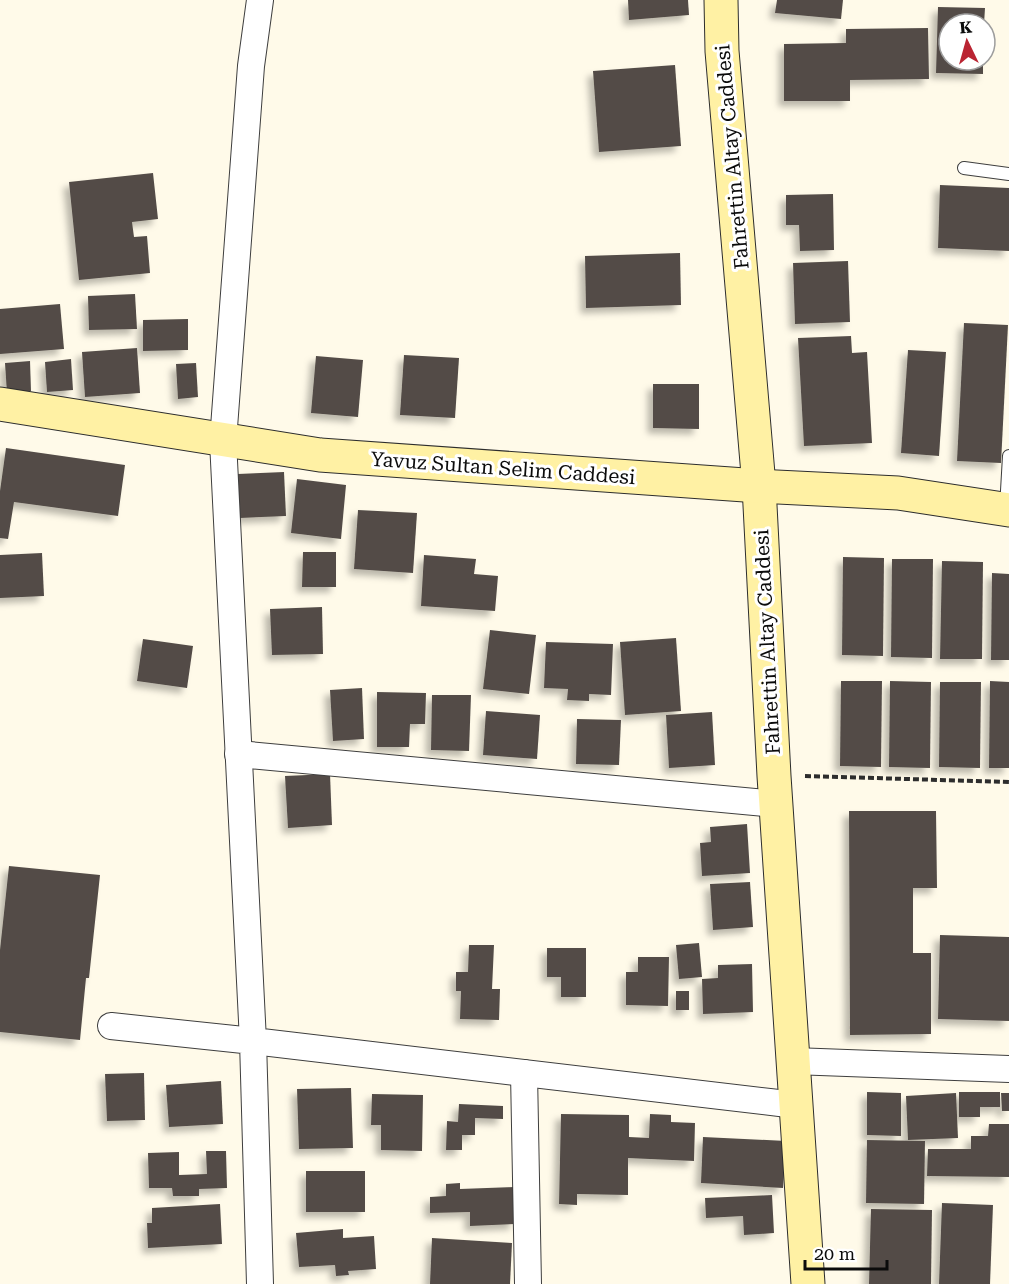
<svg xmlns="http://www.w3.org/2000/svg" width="1009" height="1284" viewBox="0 0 1009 1284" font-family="'Roboto Serif',serif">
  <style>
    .building { fill: #534c47; filter: url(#shadow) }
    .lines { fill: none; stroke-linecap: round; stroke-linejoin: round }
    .lane-casing { stroke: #3e3e3e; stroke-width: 14 }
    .street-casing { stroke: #3e3e3e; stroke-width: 28 }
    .secondary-casing { stroke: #2d2d2d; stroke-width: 35 }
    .path { stroke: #2d2d2d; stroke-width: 4; stroke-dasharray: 6 3; stroke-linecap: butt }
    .lane { stroke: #fff; stroke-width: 12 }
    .street { stroke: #fff; stroke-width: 26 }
    .secondary { stroke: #fff1a4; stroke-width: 33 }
    .labels { text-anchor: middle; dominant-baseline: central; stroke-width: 6; stroke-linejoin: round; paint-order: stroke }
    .street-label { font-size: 20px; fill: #0b0b0b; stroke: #fff }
  </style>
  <defs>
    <filter id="shadow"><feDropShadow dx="-5.5" dy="5.5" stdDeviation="3" flood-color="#0004"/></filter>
  </defs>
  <rect width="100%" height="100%" fill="#fffae9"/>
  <!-- building -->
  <g class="building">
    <polygon points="628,0 688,0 689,15 629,20"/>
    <polygon points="777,0 843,0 841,19 775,13"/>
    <polygon points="938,7 985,8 984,24 949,24 949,60 983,60 983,74 936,73"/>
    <polygon points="928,28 929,79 850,80 850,101 784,101 784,44 846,43 846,29"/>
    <polygon points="675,65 681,146 599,152 593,71"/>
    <polygon points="153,173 158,219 132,222 134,237 147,236 150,273 79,280 69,182"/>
    <polygon points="940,185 1009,188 1009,251 938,248"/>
    <polygon points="833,194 834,250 800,251 799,225 786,225 786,195"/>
    <polygon points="680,253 681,305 586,308 585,256"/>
    <polygon points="848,261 850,322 795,324 793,263"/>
    <polygon points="135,294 137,329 89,330 88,296"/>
    <polygon points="60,304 64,349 0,354 0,309"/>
    <polygon points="188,319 188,350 143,351 143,320"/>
    <polygon points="964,323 1008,325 1001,463 957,461"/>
    <polygon points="851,336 852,353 867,352 872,443 804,446 798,338"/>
    <polygon points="137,348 140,393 85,397 82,352"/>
    <polygon points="908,350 946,352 939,456 901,453"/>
    <polygon points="404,355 459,358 455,418 400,415"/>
    <polygon points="316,356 363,360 358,417 311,413"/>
    <polygon points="71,359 73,390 47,392 45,362"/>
    <polygon points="30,361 31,391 7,393 5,363"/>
    <polygon points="196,363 198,397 178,399 176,364"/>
    <polygon points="653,384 699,384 699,429 653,428"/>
    <polygon points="6,448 125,465 118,516 14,502 8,539 0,538 0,491"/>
    <polygon points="284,472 286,516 240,518 238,474"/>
    <polygon points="297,479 346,485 341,539 291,533"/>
    <polygon points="358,510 417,513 413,573 354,569"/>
    <polygon points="303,552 336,552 336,587 302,587"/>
    <polygon points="42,553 44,596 0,598 0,555"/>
    <polygon points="424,555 476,559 474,574 498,576 495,611 421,606"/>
    <polygon points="843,557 884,558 883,656 842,655"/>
    <polygon points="892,559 933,559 932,658 891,657"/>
    <polygon points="942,561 983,562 982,659 940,659"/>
    <polygon points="992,573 1009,574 1009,660 991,660"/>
    <polygon points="322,607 323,654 272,655 270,609"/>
    <polygon points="490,630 536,635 529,694 483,689"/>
    <polygon points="676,638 681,711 625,715 620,642"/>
    <polygon points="143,639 193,646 187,688 137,681"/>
    <polygon points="546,642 613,644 611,695 589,694 589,701 567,700 568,689 544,688"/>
    <polygon points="841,681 882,681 881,767 840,766"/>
    <polygon points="890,681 931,682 930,768 889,767"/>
    <polygon points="990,681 1009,682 1009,768 989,768"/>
    <polygon points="940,682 981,682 980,768 939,767"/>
    <polygon points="362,688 364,739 333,741 330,690"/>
    <polygon points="377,692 426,693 425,724 410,724 409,747 377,747"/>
    <polygon points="432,695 471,695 469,751 431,750"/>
    <polygon points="486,711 540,715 537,759 483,755"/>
    <polygon points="712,712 715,765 669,768 666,715"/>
    <polygon points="577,719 621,720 619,765 576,764"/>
    <polygon points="330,774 332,825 288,828 285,776"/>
    <polygon points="849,811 936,811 937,888 913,888 913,953 931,953 931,1034 850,1035"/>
    <polygon points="747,824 750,873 702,876 700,843 711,842 710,827"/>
    <polygon points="9,866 100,875 89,978 86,978 80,1040 0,1032 0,950"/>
    <polygon points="750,882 753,927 713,930 710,884"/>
    <polygon points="940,935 1009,937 1009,1021 938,1019"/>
    <polygon points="699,943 702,977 679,979 676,945"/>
    <polygon points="469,945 494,945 492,989 500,989 499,1020 460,1019 461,991 456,991 456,972 468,972"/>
    <polygon points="547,948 586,948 586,997 561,997 561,977 547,977"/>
    <polygon points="638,957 669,957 668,1006 626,1005 626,972 638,972"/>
    <polygon points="752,964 753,1012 703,1014 702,979 718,978 718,965"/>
    <rect x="676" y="991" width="13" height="19"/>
    <polygon points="144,1073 145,1120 107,1121 105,1074"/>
    <polygon points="221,1081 223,1124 169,1127 166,1085"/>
    <polygon points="351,1088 353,1148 299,1149 297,1089"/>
    <polygon points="867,1092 901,1093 901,1136 867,1135"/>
    <polygon points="959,1092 1000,1092 1000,1107 980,1107 980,1117 959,1117"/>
    <polygon points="956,1093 958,1138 908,1140 906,1096"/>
    <polygon points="1001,1093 1009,1093 1009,1111 1002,1111"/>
    <polygon points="372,1094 423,1095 422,1151 381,1150 381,1125 371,1125"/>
    <polygon points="459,1104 503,1106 503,1119 475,1118 475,1135 462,1135 462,1150 446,1150 447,1121 458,1122"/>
    <polygon points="561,1114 629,1115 629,1137 649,1138 650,1114 671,1115 671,1122 695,1123 694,1161 628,1158 628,1195 577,1194 577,1205 559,1204"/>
    <polygon points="989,1124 1009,1124 1009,1177 927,1176 928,1149 971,1149 971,1136 988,1136"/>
    <polygon points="703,1137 786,1141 783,1188 701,1183"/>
    <polygon points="867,1140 925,1141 924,1204 866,1203"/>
    <polygon points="206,1151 226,1151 227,1188 199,1189 199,1196 173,1196 172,1188 149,1188 148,1153 179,1152 179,1175 207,1174"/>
    <rect x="306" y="1171" width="59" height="41"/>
    <polygon points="460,1183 460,1189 514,1187 515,1224 470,1226 470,1212 430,1213 430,1197 446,1196 446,1184"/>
    <polygon points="772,1195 774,1233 744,1235 743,1216 706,1218 705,1198"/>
    <polygon points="942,1203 993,1205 990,1284 939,1284"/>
    <polygon points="220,1204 222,1244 148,1248 147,1223 152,1223 152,1208"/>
    <polygon points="871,1209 932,1210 931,1284 869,1284"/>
    <polygon points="343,1229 343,1238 374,1236 376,1269 348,1271 349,1275 336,1276 335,1265 299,1267 296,1233"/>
    <polygon points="432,1238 512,1243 510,1284 430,1284"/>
  </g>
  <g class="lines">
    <defs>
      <g id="lane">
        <polyline points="964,168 1009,174"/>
        <polyline points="1006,508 1009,456"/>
      </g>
      <g id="street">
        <polyline points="260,0 251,66 223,441 253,1041 796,1105"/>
        <polyline points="238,754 776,804"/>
        <polyline points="111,1026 253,1041 260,1284"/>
        <polyline points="793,1061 1009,1069"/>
        <polyline points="524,1073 528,1284"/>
      </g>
      <g id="secondary">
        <polyline points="721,0 722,51 759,486 774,776 808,1284"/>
        <polyline points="0,404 320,455 759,486 898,493 1009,510"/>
      </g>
    </defs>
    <!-- lane casing -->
    <use href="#lane" class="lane-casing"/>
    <!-- street casing -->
    <use href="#street" class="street-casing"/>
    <!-- secondary casing -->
    <use href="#secondary" class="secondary-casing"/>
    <!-- path -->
    <polyline class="path" points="805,776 1009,782"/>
    <!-- lane -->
    <use href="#lane" class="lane"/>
    <!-- street -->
    <use href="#street" class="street"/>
    <!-- secondary -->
    <use href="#secondary" class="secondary"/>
  </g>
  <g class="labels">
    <!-- street labels -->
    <g class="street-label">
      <text transform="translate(732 157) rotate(-95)">Fahrettin Altay Caddesi</text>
      <text transform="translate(503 468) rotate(4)">Yavuz Sultan Selim Caddesi</text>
      <text transform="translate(767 642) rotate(-93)">Fahrettin Altay Caddesi</text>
    </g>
  </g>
  <!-- north arrow -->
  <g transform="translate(967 42) rotate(355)"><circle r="28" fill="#ffffff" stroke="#9d9d9d" stroke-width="1.5"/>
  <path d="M0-4.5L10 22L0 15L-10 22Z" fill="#ba2432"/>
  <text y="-9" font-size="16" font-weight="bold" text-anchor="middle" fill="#0b0b0b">K</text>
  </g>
  <!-- scale -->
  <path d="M805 1260v9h82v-9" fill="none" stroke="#0b0b0b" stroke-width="3"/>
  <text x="814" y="1260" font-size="18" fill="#0b0b0b" stroke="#ffffff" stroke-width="4.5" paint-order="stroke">20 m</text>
</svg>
